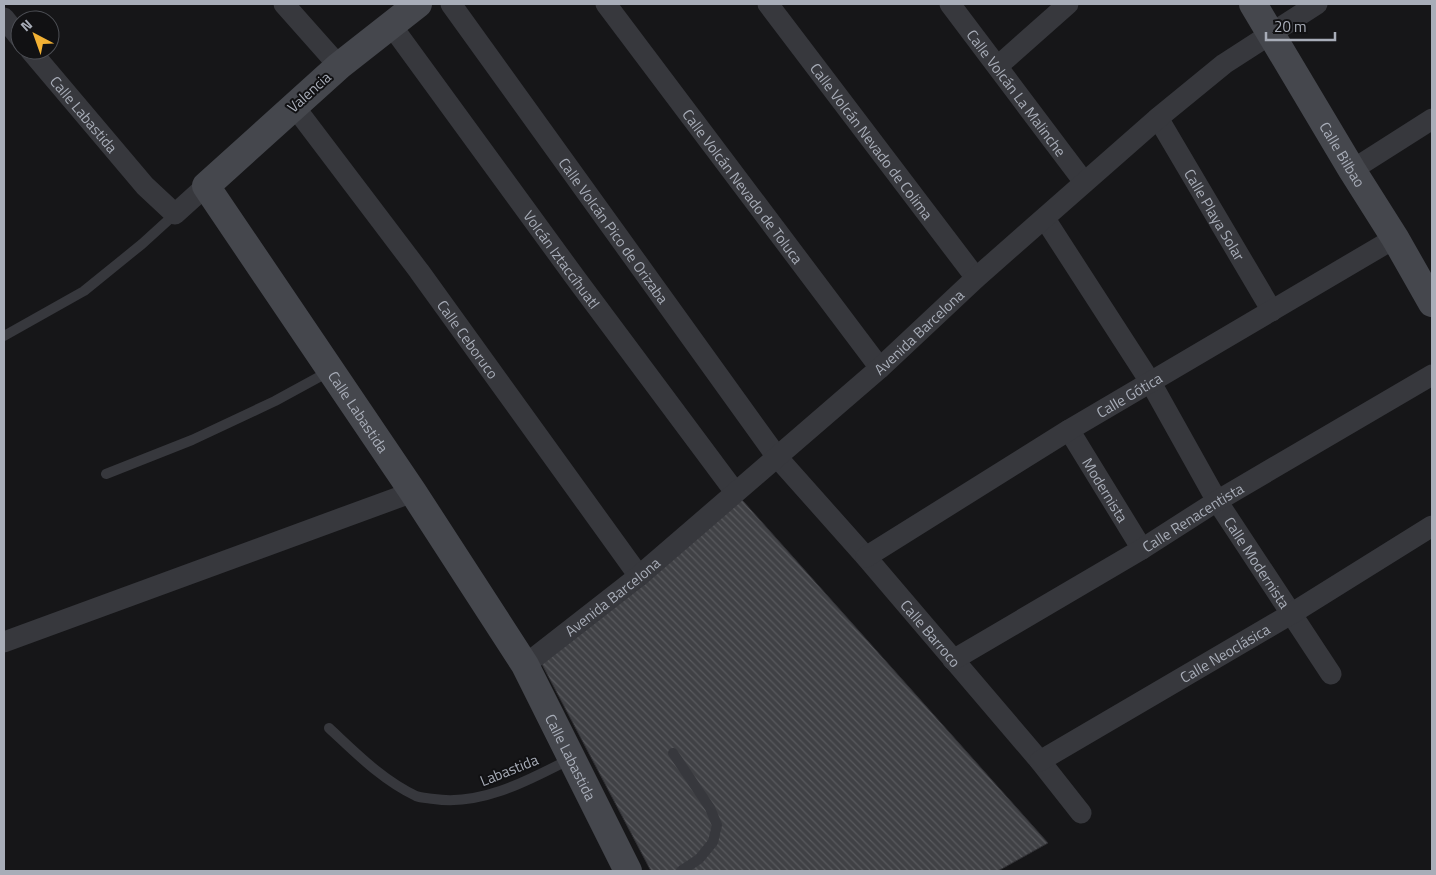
<svg xmlns="http://www.w3.org/2000/svg" width="1436" height="875" viewBox="0 0 1436 875" font-family="'Titillium Web',sans-serif">
  <style>
    .building { fill: url(#building-back-hatch); stroke: #303034 }
    .lines { fill: none; stroke-linecap: round; stroke-linejoin: round }
    .lane { stroke: #37383d; stroke-width: 10 }
    .street { stroke: #37383d; stroke-width: 21 }
    .secondary { stroke: #45474d; stroke-width: 28 }
    .labels { text-anchor: middle; dominant-baseline: central; stroke-width: 4; stroke-linejoin: round; paint-order: stroke }
    .street-label { font-size: 15px; fill: #a8adb8; stroke: #111113 }
  </style>
  <defs>
    <pattern id="building-back-hatch" width="6" height="6" patternUnits="userSpaceOnUse" patternTransform="scale(1.25)"><rect width="6" height="6" fill="#404145"/><path d="M-1 5l2 2M0 0l6 6M5-1l2 2" fill="none" stroke="#595a5e"/></pattern>
  </defs>
  <rect width="100%" height="100%" fill="#161618"/>
  <!-- building -->
  <polygon class="building" points="735,492 1048,843 998,871 651,871 537,655"/>
  <g class="lines">
    <!-- lane -->
    <g class="lane">
      <polyline points="4,336 84,291 142,244 175,214"/>
      <polyline points="106,474 192,440 275,401 330,371"/>
      <path d="M 329,728 C 356,753 382,780 416,796 C 421,798 428,798 434,799 C 482,806 529,780 570,759"/>
      <polyline points="673,753 710,808 717,825 713,842 699,859 681,871"/>
    </g>
    <!-- street -->
    <g class="street">
      <polyline points="284,4 339,66"/>
      <path id="s1" d="M 451,4 L 777,457 L 866,557 L 1040,761 L 1081,813"/>
      <path id="s2" d="M 606,4 L 880,368"/>
      <path id="s3" d="M 768,4 L 976,278"/>
      <path id="s4" d="M 950,4 L 1084,182"/>
      <polyline points="4,18 20,38"/>
      <path id="s5" d="M 391,25 L 577,280 L 735,492"/>
      <path id="s6" d="M 30,50 L 145,186 L 175,214 L 206,186"/>
      <polyline points="998,66 1068,4"/>
      <path id="s7" d="M 294,106 L 419,271 L 639,576"/>
      <path id="s8" d="M 1158,118 L 1272,311"/>
      <polyline points="1352,170 1432,119"/>
      <path id="s9" d="M 1045,219 L 1151,383 L 1217,501 L 1331,674"/>
      <path id="s10" d="M 1069,430 L 1142,549"/>
      <path id="s11" d="M 866,557 L 1069,430 L 1395,238"/>
      <polyline points="4,642 413,492"/>
      <path id="s12" d="M 953,660 L 1142,549 L 1217,501 L 1432,375"/>
      <path id="s13" d="M 525,665 L 639,576 L 880,368 L 976,278 L 1158,118 L 1224,64 L 1317,4"/>
      <path id="s14" d="M 1040,761 L 1291,614 L 1432,526"/>
    </g>
    <!-- secondary -->
    <g class="secondary">
      <path id="s15" d="M 418,4 L 339,66 L 206,186 L 413,492 L 525,665 L 628,871"/>
      <path id="s16" d="M 1253,4 L 1352,170 L 1395,238 L 1432,303"/>
    </g>
  </g>
  <g class="labels">
    <!-- street labels -->
    <g class="street-label">
      <text transform="translate(309 92) rotate(-42)">Valencia</text>
      <text stroke="none"><textPath href="#s4" startOffset="111">Calle Volcán La Malinche</textPath></text>
      <text stroke="none"><textPath href="#s6" startOffset="84">Calle Labastida</textPath></text>
      <text stroke="none"><textPath href="#s3" startOffset="172">Calle Volcán Nevado de Colima</textPath></text>
      <text stroke="none"><textPath href="#s16" startOffset="175">Calle Bilbao</textPath></text>
      <text stroke="none"><textPath href="#s2" startOffset="228">Calle Volcán Nevado de Toluca</textPath></text>
      <text stroke="none"><textPath href="#s8" startOffset="112">Calle Playa Solar</textPath></text>
      <text stroke="none"><textPath href="#s1" startOffset="279">Calle Volcán Pico de Orizaba</textPath></text>
      <text stroke="none"><textPath href="#s5" startOffset="290">Volcán Iztaccíhuatl</textPath></text>
      <text stroke="none"><textPath href="#s13" startOffset="516">Avenida Barcelona</textPath></text>
      <text stroke="none"><textPath href="#s7" startOffset="291">Calle Ceboruco</textPath></text>
      <text stroke="none"><textPath href="#s11" startOffset="309">Calle Gótica</textPath></text>
      <text stroke="none"><textPath href="#s15" startOffset="552">Calle Labastida</textPath></text>
      <text stroke="none"><textPath href="#s10" startOffset="70">Modernista</textPath></text>
      <text stroke="none"><textPath href="#s12" startOffset="279">Calle Renacentista</textPath></text>
      <text stroke="none"><textPath href="#s9" startOffset="404">Calle Modernista</textPath></text>
      <text stroke="none"><textPath href="#s13" startOffset="111">Avenida Barcelona</textPath></text>
      <text stroke="none"><textPath href="#s1" startOffset="792">Calle Barroco</textPath></text>
      <text stroke="none"><textPath href="#s14" startOffset="214">Calle Neoclásica</textPath></text>
      <text stroke="none"><textPath href="#s15" startOffset="958">Calle Labastida</textPath></text>
      <text transform="translate(509 770) rotate(-22)">Labastida</text>
    </g>
  </g>
  <!-- border -->
  <rect width="1436" height="875" fill="none" stroke="#a8adb8" stroke-width="10"/>
  <!-- north arrow -->
  <g transform="translate(35 35) rotate(319)"><circle r="24" fill="#111113" stroke="#4d4f55"/>
  <path d="M0-4L9 19L0 12L-9 19Z" fill="#f2b134"/>
  <text y="-8" font-size="14" font-weight="bold" text-anchor="middle" fill="#a8adb8">N</text>
  </g>
  <!-- scale -->
  <path d="M1266 32v8h69v-8" fill="none" stroke="#a8adb8" stroke-width="2.5"/>
  <text x="1274" y="32" font-size="15" fill="#a8adb8" stroke="#111113" stroke-width="4" paint-order="stroke">20 m</text>
</svg>
